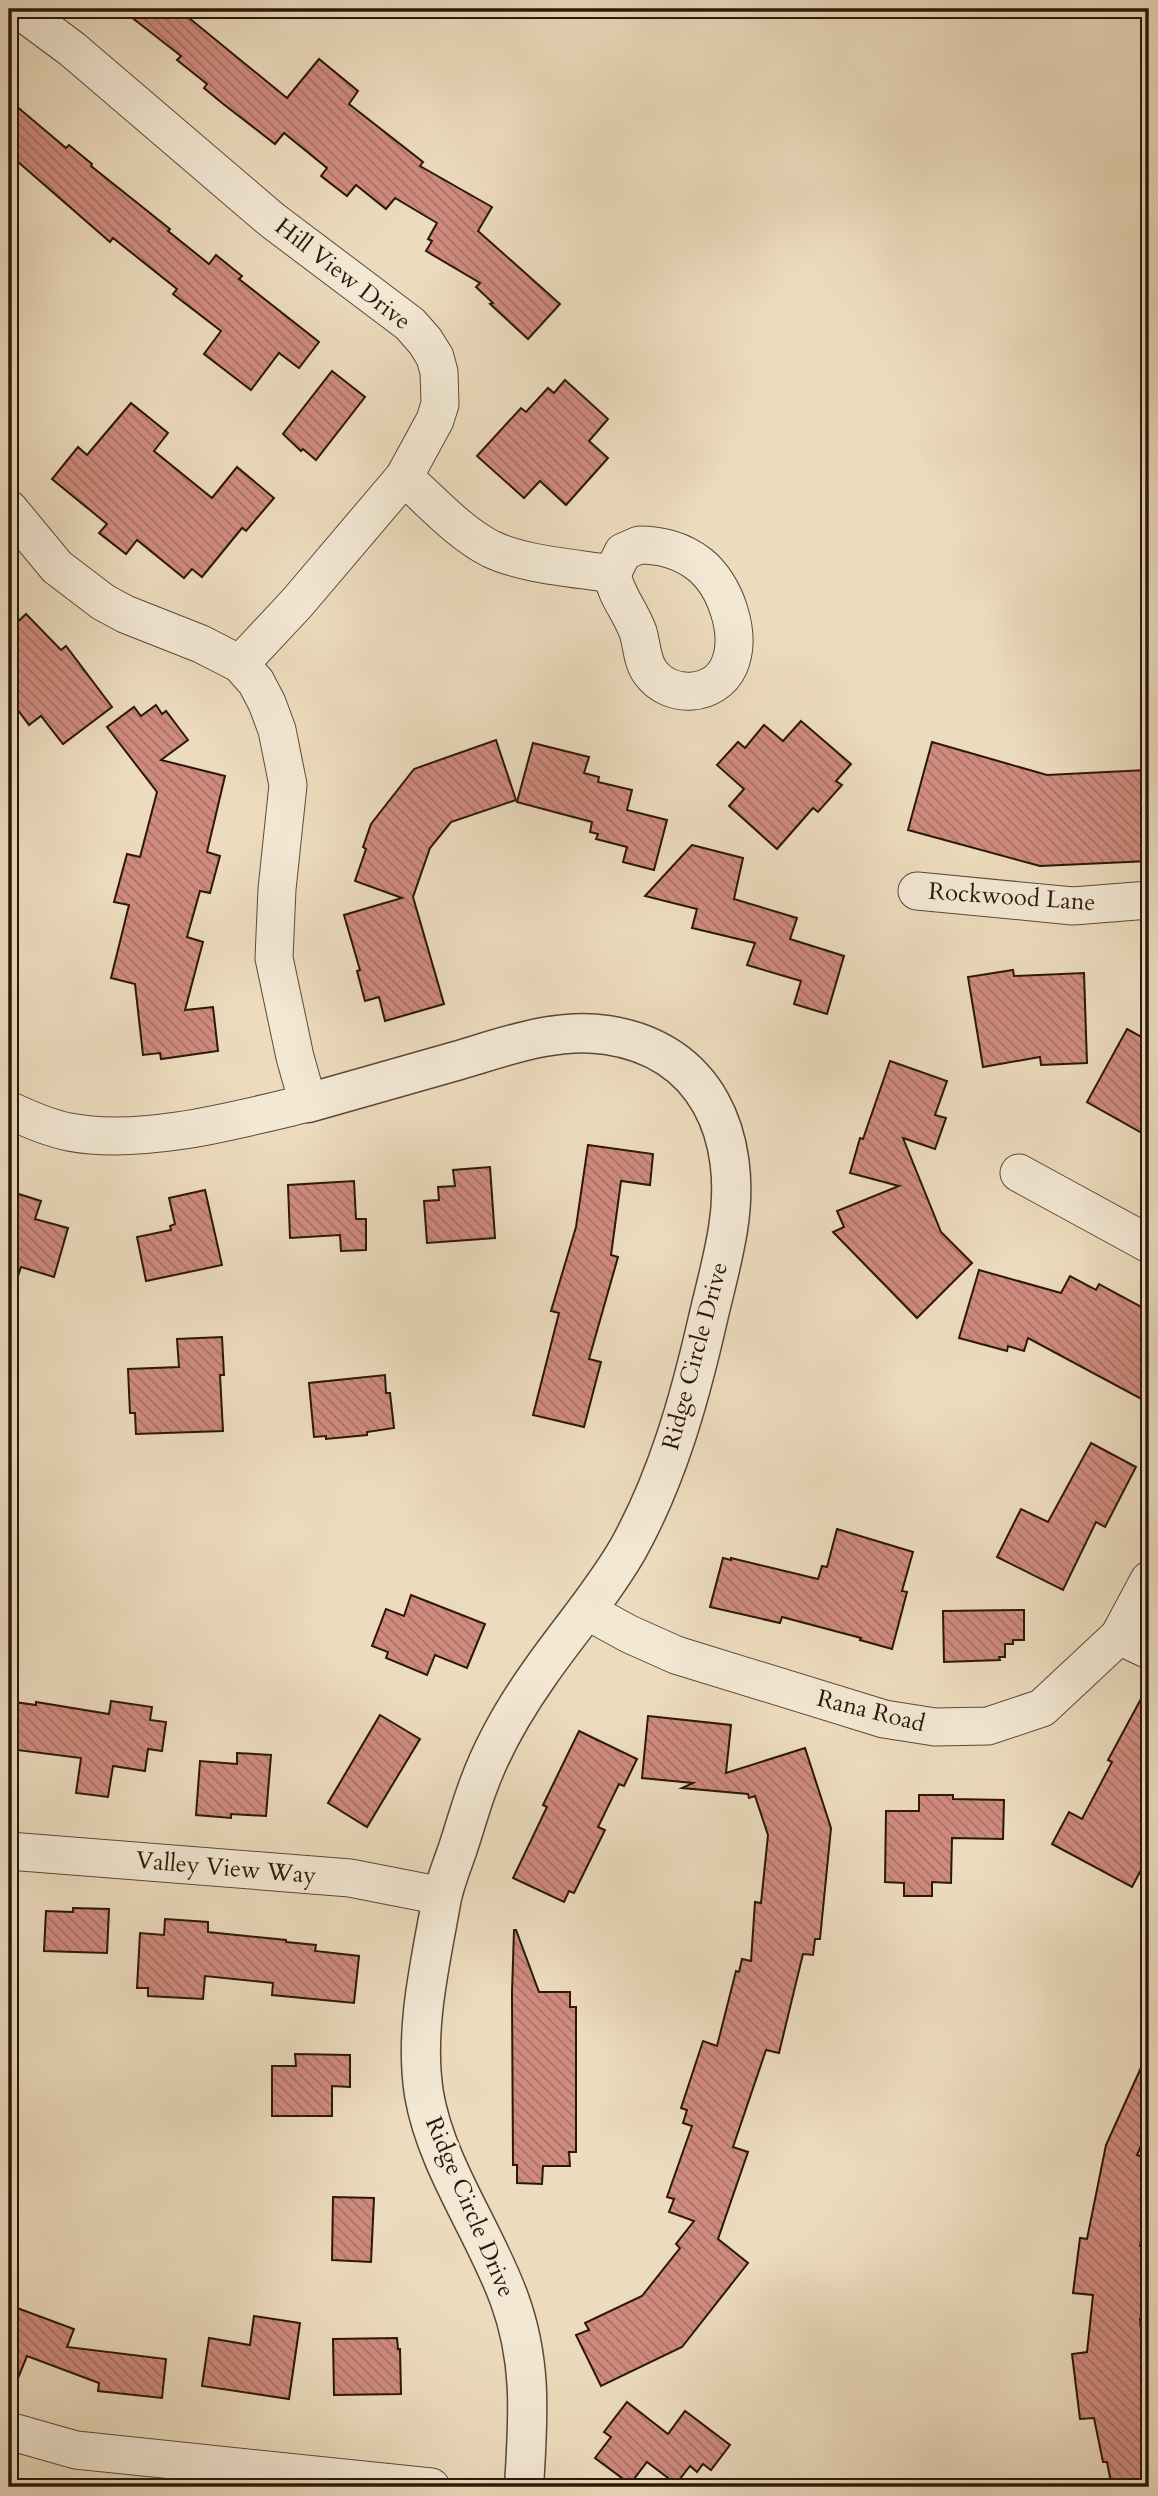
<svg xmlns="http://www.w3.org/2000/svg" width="1158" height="2496" viewBox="0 0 1158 2496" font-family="Cardo,serif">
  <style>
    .building { fill: url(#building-back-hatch); stroke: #2b170b; stroke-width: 2 }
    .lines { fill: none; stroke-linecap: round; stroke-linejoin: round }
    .minor-casing { stroke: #5b4838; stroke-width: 39 }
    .tertiary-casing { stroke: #5b4838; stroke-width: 41 }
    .minor { stroke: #f3e8d4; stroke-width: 37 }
    .tertiary { stroke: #f3e8d4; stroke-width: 38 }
    .labels { text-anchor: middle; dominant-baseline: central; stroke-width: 6; stroke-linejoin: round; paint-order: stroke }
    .street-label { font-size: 24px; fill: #2b170b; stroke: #f3e8d4 }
  </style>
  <defs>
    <pattern id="building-back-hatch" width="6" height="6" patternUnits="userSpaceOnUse" patternTransform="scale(1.75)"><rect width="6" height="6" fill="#cf8b7e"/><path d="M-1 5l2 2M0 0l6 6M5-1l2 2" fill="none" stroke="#a87165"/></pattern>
  </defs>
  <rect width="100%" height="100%" fill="#ecdbbd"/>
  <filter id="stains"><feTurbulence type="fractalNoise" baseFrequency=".00286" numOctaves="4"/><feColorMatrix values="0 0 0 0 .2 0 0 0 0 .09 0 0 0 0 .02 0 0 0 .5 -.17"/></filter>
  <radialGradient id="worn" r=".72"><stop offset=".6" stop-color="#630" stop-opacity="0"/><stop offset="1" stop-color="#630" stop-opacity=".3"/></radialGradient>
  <!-- building -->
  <g class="building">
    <polygon points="121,9 178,9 287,98 319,59 358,91 349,104 423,162 420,166 492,207 478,231 560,304 528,339 490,304 493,303 476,287 480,283 426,251 432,241 428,239 437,223 395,198 386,209 356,185 347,196 321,176 327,168 284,133 275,144 222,103 204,88 207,84 177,60 181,56"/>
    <polygon points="9,100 66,148 69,145 92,164 91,166 170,229 168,231 209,264 216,255 242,276 239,279 319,342 299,368 279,353 251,390 204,354 221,331 173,294 177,289 113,238 110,242 9,154"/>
    <polygon points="332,371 365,397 316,460 303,449 301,451 283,434"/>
    <polygon points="565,380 608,419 589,441 608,458 566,505 540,481 524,498 477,456 521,408 526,412 548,388 554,393"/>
    <polygon points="131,403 168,433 154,451 212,498 237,467 274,498 246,531 242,528 202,577 192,569 184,578 137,540 126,554 99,533 107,524 52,479 78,447 87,455"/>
    <polygon points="26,614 61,650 66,646 112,707 63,744 41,716 29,725 9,698 9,630"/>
    <polygon points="156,705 162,714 166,711 188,740 161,760 225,776 207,852 220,856 210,893 200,891 187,937 203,942 185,1010 213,1007 218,1051 161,1059 160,1053 143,1055 135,984 111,978 129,905 114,902 127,854 140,857 157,792 107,727 134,707 141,716"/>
    <polygon points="801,721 851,764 836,781 842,785 818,812 813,808 777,849 729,806 744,789 717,765 738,742 745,748 764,725 783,741"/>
    <polygon points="496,740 516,800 451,822 430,848 413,897 444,1004 385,1021 379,997 365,1001 357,971 360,970 344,915 402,898 355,881 366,849 363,847 371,824 414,769"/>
    <polygon points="932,742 1047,775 1146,770 1149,861 1040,866 908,830"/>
    <polygon points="533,743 589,757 584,773 599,777 598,782 632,790 627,810 667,820 654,870 623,862 627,847 596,839 598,834 590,832 592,822 517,802"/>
    <polygon points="692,845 743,858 734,899 797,918 790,939 844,956 827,1014 794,1004 801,981 747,965 755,943 692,928 697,909 645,896"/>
    <polygon points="1013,970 1014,976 1084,973 1087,1063 1041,1065 1040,1057 983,1067 968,977"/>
    <polygon points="1127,1029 1149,1041 1149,1137 1087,1102"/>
    <polygon points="890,1061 947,1081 935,1115 946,1118 935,1149 903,1138 941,1232 972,1263 917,1318 833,1232 844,1227 837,1211 899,1186 850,1173 860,1138 863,1139"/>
    <polygon points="588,1145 653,1154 650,1185 621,1181 611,1255 618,1257 589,1359 601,1362 584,1427 533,1415 559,1313 551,1311 576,1227"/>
    <polygon points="490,1167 495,1238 427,1243 424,1201 439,1200 438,1187 455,1186 453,1170"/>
    <polygon points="354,1181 356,1219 366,1219 366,1250 341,1251 340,1235 290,1238 288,1185"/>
    <polygon points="205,1190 222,1265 146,1281 137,1237 171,1230 170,1226 175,1224 169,1198"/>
    <polygon points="9,1191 41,1201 35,1219 68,1228 54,1277 21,1267 15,1285 9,1284"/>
    <polygon points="979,1270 1061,1293 1070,1276 1096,1290 1099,1284 1149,1311 1149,1403 1028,1338 1024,1351 1008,1346 1007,1351 959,1338"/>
    <polygon points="222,1337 224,1375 220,1375 223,1431 136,1434 135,1413 130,1413 128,1369 179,1367 177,1339"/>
    <polygon points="385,1375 386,1393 390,1393 394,1428 367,1432 367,1435 326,1439 326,1436 314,1437 309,1383"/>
    <polygon points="1091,1443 1136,1467 1105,1527 1096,1522 1063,1590 997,1557 1021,1509 1048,1522"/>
    <polygon points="837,1529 913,1552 902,1591 907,1592 892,1649 860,1640 861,1638 782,1617 780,1623 710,1607 723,1558 731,1560 731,1558 818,1579 822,1566 827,1567"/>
    <polygon points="411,1595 485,1624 467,1668 435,1655 427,1675 386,1658 388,1652 372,1646 386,1609 404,1616"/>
    <polygon points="1024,1610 1024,1640 1013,1640 1013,1644 1005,1644 1005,1657 999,1657 1000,1660 944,1662 943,1611"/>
    <polygon points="1149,1684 1149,1855 1132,1887 1052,1844 1069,1812 1082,1819 1112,1762 1108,1760"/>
    <polygon points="111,1701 152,1707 150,1720 166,1722 162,1751 148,1749 145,1771 113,1766 108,1797 76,1793 81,1758 9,1749 14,1702 36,1705 36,1702 109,1714"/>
    <polygon points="380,1715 420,1739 367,1827 328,1803"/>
    <polygon points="648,1716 731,1725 726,1773 805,1748 831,1828 820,1939 815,1939 813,1955 803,1954 779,2053 766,2050 733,2147 748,2152 718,2239 748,2263 682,2347 601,2386 576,2335 589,2330 585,2323 642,2296 680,2248 676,2244 694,2221 669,2212 674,2199 667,2197 692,2126 683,2123 687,2110 681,2108 703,2041 717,2046 736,1971 739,1972 742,1959 751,1961 755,1902 761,1903 768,1835 755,1796 749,1798 748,1794 682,1788 693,1783 642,1778"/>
    <polygon points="579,1731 637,1759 624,1786 619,1784 598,1827 605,1830 574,1893 569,1891 564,1902 513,1878 547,1807 543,1805"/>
    <polygon points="237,1753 271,1755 266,1816 231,1814 231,1818 196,1815 200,1761 237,1764"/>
    <polygon points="919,1795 953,1795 953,1799 1004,1800 1003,1839 952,1838 951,1883 932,1882 932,1896 904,1896 904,1883 885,1882 886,1811 919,1811"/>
    <polygon points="73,1908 109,1909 107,1953 44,1951 46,1911 73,1912"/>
    <polygon points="165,1919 208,1922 208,1932 286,1940 286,1942 316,1945 315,1951 359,1956 354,2003 272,1995 273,1983 205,1976 203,1999 148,1996 148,1988 137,1988 140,1933 164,1935"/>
    <polygon points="514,1930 516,1930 539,1992 570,1992 570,2007 576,2007 576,2152 569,2152 570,2166 543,2166 542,2184 517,2183 517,2165 513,2165 512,1993"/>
    <polygon points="1149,2050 1149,2128 1137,2155 1149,2158 1149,2201 1140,2246 1149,2247 1149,2320 1140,2319 1146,2374 1149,2373 1149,2487 1112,2487 1107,2462 1103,2462 1094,2418 1080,2419 1072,2354 1087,2352 1093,2295 1073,2293 1080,2238 1087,2239 1106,2145"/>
    <polygon points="295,2054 350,2055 350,2087 332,2086 332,2116 272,2116 272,2066 296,2066"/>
    <polygon points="333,2197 374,2198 371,2262 332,2260"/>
    <polygon points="9,2305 74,2329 67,2347 166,2359 162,2398 98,2391 99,2383 27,2356 9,2400"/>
    <polygon points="254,2316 300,2323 289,2399 202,2386 209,2338 250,2345"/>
    <polygon points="397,2338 398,2349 400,2349 401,2394 334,2395 333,2339"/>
    <polygon points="627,2402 668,2434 685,2411 730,2445 711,2470 703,2464 697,2472 690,2466 676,2484 647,2462 630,2484 595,2458 611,2437 604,2432"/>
  </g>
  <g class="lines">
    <defs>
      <g id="minor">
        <polyline points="18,9 72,49 272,220 410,324 425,341 435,357 439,372 440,404 435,420 404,477 297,603 240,664"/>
        <path d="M 404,477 C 431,501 458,532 491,549 C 525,565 575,568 612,574"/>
        <path d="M 9,509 L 57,567 L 103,602 L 125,614 L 201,644 L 240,664 L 256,682 L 267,703 L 277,730 L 288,785 L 277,889 L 274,958 L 295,1057 L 308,1103 C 237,1120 142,1146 69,1132 C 49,1128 28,1119 9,1110"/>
        <path d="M 639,545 C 661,545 681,550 699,564 C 725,584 743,634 729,666 C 715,697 670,700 650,672 C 642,661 642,645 638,632 C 631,612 616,596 612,574 L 623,552 Z"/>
        <polyline points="917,891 1073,906 1149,900"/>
        <polyline points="1019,1173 1149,1244"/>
        <polyline points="587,1611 629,1634 676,1655 884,1719 935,1727 988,1726 1042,1708 1119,1636 1149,1580"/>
        <polyline points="1119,1636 1149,1650"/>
        <polyline points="9,1851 350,1878 442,1896"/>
        <polyline points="9,2431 76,2450 431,2487"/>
      </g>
      <path id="tertiary" d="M 308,1103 C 358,1089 407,1075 456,1061 C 504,1047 556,1027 607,1035 C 707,1050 743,1136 728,1229 C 723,1261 714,1292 707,1323 C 689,1401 667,1479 628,1549 C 602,1594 568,1632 539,1674 C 515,1708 493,1746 479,1784 C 471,1805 465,1827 458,1848 C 452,1866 444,1884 441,1903 C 430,1964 414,2031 424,2094 C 436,2165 484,2230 509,2298 C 533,2363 528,2419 524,2487"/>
    </defs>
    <!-- minor casing -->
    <use href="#minor" class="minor-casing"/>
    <!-- tertiary casing -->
    <use href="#tertiary" class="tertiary-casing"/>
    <!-- minor -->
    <use href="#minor" class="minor"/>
    <!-- tertiary -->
    <use href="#tertiary" class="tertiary"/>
  </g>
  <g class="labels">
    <!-- street labels -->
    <g class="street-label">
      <text transform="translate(343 274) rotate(38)">Hill View Drive</text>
      <text transform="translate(1012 897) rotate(4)">Rockwood Lane</text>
      <text transform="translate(695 1356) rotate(-75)">Ridge Circle Drive</text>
      <text transform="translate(871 1711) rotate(14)">Rana Road</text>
      <text transform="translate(226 1868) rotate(5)">Valley View Way</text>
      <text transform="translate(470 2207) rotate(67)">Ridge Circle Drive</text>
    </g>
  </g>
  <!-- margin -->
  <rect width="1158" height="2496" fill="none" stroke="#ecdbbd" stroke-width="35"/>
  <rect x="10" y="10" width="1137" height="2475" fill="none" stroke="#2b170b" stroke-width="3.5"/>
  <rect x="18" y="18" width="1123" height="2461" fill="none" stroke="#2b170b" stroke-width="2"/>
  <rect width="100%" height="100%" filter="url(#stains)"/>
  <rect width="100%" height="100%" fill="url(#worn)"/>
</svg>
